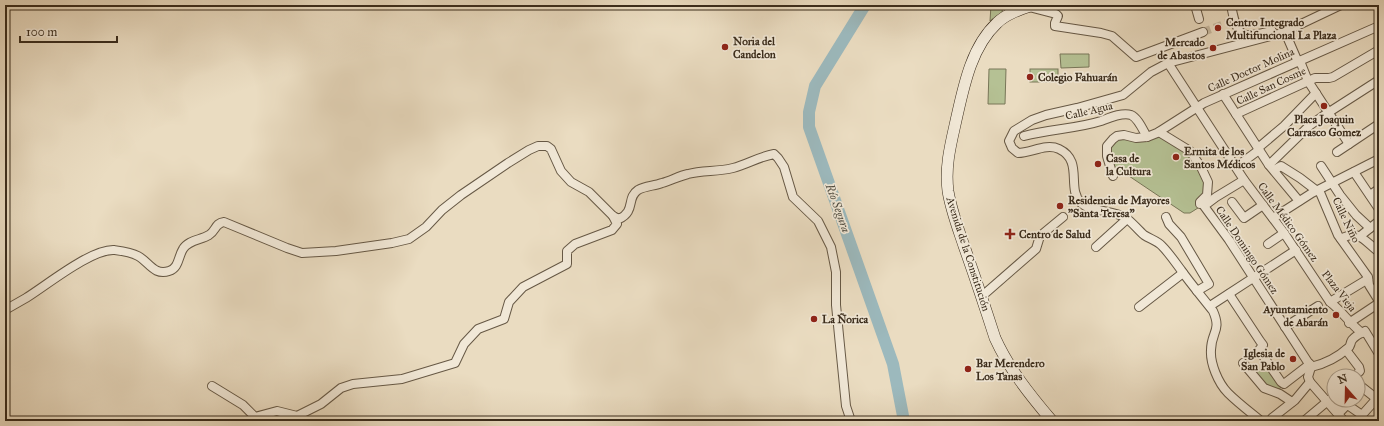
<svg xmlns="http://www.w3.org/2000/svg" width="1384" height="426" viewBox="0 0 1384 426" font-family="'IM FELL Great Primer',serif">
  <style>
    .green { fill: #b5c194; stroke: #787658 }
    .lines { fill: none; stroke-linecap: round; stroke-linejoin: round }
    .river { stroke: #9cb9bd; stroke-width: 12 }
    .street-tunnel { stroke: #c7b9a0; stroke-width: 8; stroke-dasharray: 8 4; stroke-linecap: butt }
    .street-casing { stroke: #665845; stroke-width: 10 }
    .secondary-casing { stroke: #3a2c1c; stroke-width: 12 }
    .street { stroke: #f1e8d7; stroke-width: 8 }
    .secondary { stroke: #f1e8d7; stroke-width: 11 }
    .poi-dot { fill: #8f2418; stroke: #f1e8d7; stroke-width: 1.5 }
    .labels { text-anchor: middle; dominant-baseline: central; stroke-width: 3.5; stroke-linejoin: round; paint-order: stroke }
    .poi-label { font-size: 11px; font-weight: bold; fill: #3a2c1c; stroke: #f1e8d7; text-anchor: start }
    .street-label { font-size: 11px; fill: #3a2c1c; stroke: #f1e8d7 }
    .water-label { font-size: 12px; font-style: italic; fill: #524f44; stroke: #f1e8d7 }
  </style>
  <rect width="100%" height="100%" fill="#eadcc1"/>
  <filter id="stains"><feTurbulence type="fractalNoise" baseFrequency=".005" numOctaves="4"/><feColorMatrix values="0 0 0 0 .2 0 0 0 0 .09 0 0 0 0 .02 0 0 0 .5 -.17"/></filter>
  <radialGradient id="worn" r=".72"><stop offset=".6" stop-color="#630" stop-opacity="0"/><stop offset="1" stop-color="#630" stop-opacity=".3"/></radialGradient>
  <!-- green -->
  <g class="green">
    <polygon points="991,5 1003,5 1002,12 990,21"/>
    <polygon points="1060,54 1089,54 1089,67 1061,68"/>
    <polygon points="989,69 1006,69 1005,104 988,104"/>
    <rect x="1030" y="69" width="28" height="13"/>
    <polygon points="1162,134 1189,154 1206,182 1209,201 1190,213 1184,213 1123,172 1115,172 1109,148 1116,139"/>
    <polygon points="1266,365 1282,386 1276,393 1251,375"/>
  </g>
  <g class="lines">
    <!-- river -->
    <polyline class="river" points="865,5 815,86 809,112 809,127 893,364 904,421"/>
    <!-- street-tunnel -->
    <polyline class="street-tunnel" points="1203,32 1235,20"/>
    <defs>
      <g id="street">
        <polyline points="1029,5 1029,7 1056,14 1058,16 1055,23 1055,26 1101,33 1112,36 1136,57 1203,32"/>
        <polyline points="1195,5 1199,19"/>
        <path d="M 1231,5 C 1233,14 1235,33 1246,35 C 1252,36 1266,32 1272,31"/>
        <polyline points="1285,32 1298,62"/>
        <polyline points="1300,61 1308,81 1349,144"/>
        <path d="M 1168,63 L 1244,180 L 1284,233 L 1330,302 C 1342,311 1350,324 1362,333"/>
        <polyline points="1223,94 1269,165 1299,201"/>
        <polyline points="1236,114 1315,78 1329,78 1333,77 1379,50"/>
        <polyline points="1159,132 1190,151 1201,167 1208,182 1207,195 1200,202 1200,204"/>
        <path d="M 1024,136 C 1049,129 1076,129 1101,121 C 1109,118 1122,112 1131,115 C 1138,118 1143,130 1147,137"/>
        <polyline points="1258,148 1284,126 1316,93"/>
        <polyline points="1337,152 1379,124"/>
        <polyline points="1269,165 1309,126 1323,116 1379,80"/>
        <polyline points="1321,166 1340,195 1356,215 1370,228"/>
        <polyline points="1236,167 1259,150"/>
        <polyline points="1274,170 1281,166 1300,178 1317,191"/>
        <polyline points="1354,172 1379,209"/>
        <polyline points="1113,176 1107,156 1107,146 1113,139 1117,136 1124,135 1136,138 1147,137 1157,133 1204,103 1379,26"/>
        <polyline points="1244,180 1216,197 1204,206 1229,240 1311,367"/>
        <polyline points="1319,190 1338,235 1368,277 1369,285 1379,301"/>
        <polyline points="1370,195 1379,189"/>
        <polyline points="1232,202 1244,218 1263,205"/>
        <polyline points="1166,217 1169,224 1181,237 1209,284 1197,291"/>
        <polyline points="1273,218 1312,193 1379,159"/>
        <polyline points="1359,237 1379,221"/>
        <path d="M 1341,239 C 1359,228 1365,242 1379,252"/>
        <polyline points="1268,244 1284,233"/>
        <polyline points="1096,247 1127,219"/>
        <polyline points="1229,294 1260,341 1263,345 1259,350 1281,382 1284,384 1310,364"/>
        <polyline points="981,297 1036,249 1040,236 1063,217"/>
        <polyline points="1330,302 1368,279"/>
        <polyline points="1210,306 1296,250"/>
        <polyline points="1139,307 1183,273"/>
        <path d="M 5,310 C 12,306 19,302 26,298 C 47,285 91,249 114,250 C 122,251 131,252 138,256 C 149,262 154,276 169,271 C 179,268 178,257 183,249 C 188,240 201,240 209,235 C 216,231 215,223 224,222 L 287,248 L 302,253 L 336,251 L 392,243 L 409,239 L 426,227 L 442,210 L 461,195 L 508,163 L 529,150 L 538,146 L 547,146 L 551,149 L 561,171 L 571,182 L 589,192 L 613,216 L 619,219 C 636,211 626,198 638,190 C 645,186 654,186 662,183 C 670,181 679,176 688,174 C 703,170 717,172 733,168 C 748,164 758,157 774,154 L 778,158 L 784,167 L 793,197 L 818,221 L 831,247 L 836,272 L 836,305 L 846,406 L 851,421"/>
        <polyline points="1349,323 1379,303"/>
        <polyline points="1285,327 1318,306"/>
        <polyline points="1346,350 1359,367 1360,371 1355,376"/>
        <polyline points="1243,363 1264,388 1280,394 1292,402"/>
        <path d="M 1311,367 C 1324,364 1338,357 1348,348 C 1351,346 1350,343 1352,340 C 1355,336 1361,333 1365,331 L 1379,354"/>
        <polyline points="1311,367 1308,377 1310,382 1344,421"/>
        <polyline points="1358,384 1377,399"/>
        <polyline points="212,386 243,405 255,417 277,411 297,416 321,404 341,388 353,384 402,379 455,363 464,344 478,329 504,319 509,302 523,287 567,264 567,251 575,244 612,230 617,224 613,216"/>
        <polyline points="1272,418 1295,400 1310,382"/>
        <path d="M 1261,421 C 1250,412 1238,403 1228,393 C 1218,383 1210,363 1211,350 C 1211,332 1222,331 1213,311 C 1202,297 1191,284 1181,270 C 1175,262 1169,253 1162,246 C 1158,241 1150,239 1144,235 C 1138,230 1133,223 1126,218 C 1114,210 1091,212 1081,203 C 1066,188 1084,161 1059,149 C 1046,143 1031,153 1018,153 L 1012,148 L 1009,141 L 1014,131 L 1032,120 L 1046,115 L 1077,108 L 1123,95 L 1151,72 L 1168,63 L 1282,33 L 1341,5"/>
        <polyline points="1304,421 1329,400 1341,411 1347,405 1349,406 1362,415 1379,396"/>
      </g>
      <path id="secondary" d="M 1033,5 C 1021,9 1006,14 997,23 C 970,48 963,90 955,125 C 950,147 945,168 948,191 C 951,210 958,228 964,246 C 975,277 985,307 995,338 C 1009,369 1030,395 1052,421"/>
    </defs>
    <!-- street casing -->
    <use href="#street" class="street-casing"/>
    <!-- secondary casing -->
    <use href="#secondary" class="secondary-casing"/>
    <!-- street -->
    <use href="#street" class="street"/>
    <!-- secondary -->
    <use href="#secondary" class="secondary"/>
  </g>
  <!-- markers -->
  <g class="poi-dot">
    <circle cx="1218" cy="28" r="4"/>
    <circle cx="725" cy="47" r="4"/>
    <circle cx="1213" cy="48" r="4"/>
    <circle cx="1030" cy="77" r="4"/>
    <circle cx="1324" cy="106" r="4"/>
    <circle cx="1176" cy="157" r="4"/>
    <circle cx="1098" cy="164" r="4"/>
    <circle cx="1060" cy="206" r="4"/>
    <path d="M1008 228h4v4h4v4h-4v4h-4v-4h-4v-4h4z"/>
    <circle cx="1336" cy="315" r="4"/>
    <circle cx="814" cy="319" r="4"/>
    <circle cx="1293" cy="359" r="4"/>
    <circle cx="968" cy="369" r="4"/>
  </g>
  <g class="labels">
    <!-- poi labels -->
    <g class="poi-label">
      <text x="1226" y="22">Centro Integrado<tspan x="1226" dy="13">Multifuncional La Plaza</tspan></text>
      <text x="733" y="41">Noria del<tspan x="733" dy="13">Candelon</tspan></text>
      <text x="1205" y="42" text-anchor="end">Mercado<tspan x="1205" dy="13">de Abastos</tspan></text>
      <text x="1038" y="77">Colegio Fahuarán</text>
      <text x="1324" y="119" text-anchor="middle">Placa Joaquin<tspan x="1324" dy="13">Carrasco Gomez</tspan></text>
      <text x="1184" y="151">Ermita de los<tspan x="1184" dy="13">Santos Médicos</tspan></text>
      <text x="1106" y="158">Casa de<tspan x="1106" dy="13">la Cultura</tspan></text>
      <text x="1068" y="200">Residencia de Mayores<tspan x="1068" dy="13">"Santa Teresa"</tspan></text>
      <text x="1019" y="234">Centro de Salud</text>
      <text x="1328" y="309" text-anchor="end">Ayuntamiento<tspan x="1328" dy="13">de Abarán</tspan></text>
      <text x="822" y="319">La Ñorica</text>
      <text x="1285" y="353" text-anchor="end">Iglesia de<tspan x="1285" dy="13">San Pablo</tspan></text>
      <text x="976" y="363">Bar Merendero<tspan x="976" dy="13">Los Tanas</tspan></text>
    </g>
    <!-- street labels -->
    <g class="street-label">
      <text transform="translate(1251 70) rotate(-24)">Calle Doctor Molina</text>
      <text transform="translate(1271 86) rotate(-25)">Calle San Cosme</text>
      <text transform="translate(1089 111) rotate(-13)">Calle Agua</text>
      <text transform="translate(1346 220) rotate(64)">Calle Niño</text>
      <text transform="translate(1288 222) rotate(54)">Calle Médico Gómez</text>
      <text transform="translate(1247 250) rotate(56)">Calle Domingo Gómez</text>
      <text transform="translate(968 254) rotate(72)">Avenida de la Constitución</text>
      <text transform="translate(1339 291) rotate(52)">Plaza Vieja</text>
    </g>
    <!-- water labels -->
    <g class="water-label">
      <text transform="translate(838 208) rotate(70)">Río Segura</text>
    </g>
  </g>
  <!-- margin -->
  <rect width="1384" height="426" fill="none" stroke="#eadcc1" stroke-width="20"/>
  <rect x="6" y="6" width="1372" height="414" fill="none" stroke="#3a2c1c" stroke-width="2"/>
  <rect x="10" y="10" width="1364" height="406" fill="none" stroke="#3a2c1c"/>
  <!-- north arrow -->
  <g transform="translate(1346 388) rotate(340)"><circle r="19" fill="#f1e8d7" stroke="#a89d8c"/>
  <path d="M0-3L7 15L0 10L-7 15Z" fill="#8f2418"/>
  <text y="-6" font-size="11" font-weight="bold" text-anchor="middle" fill="#3a2c1c">N</text>
  </g>
  <!-- scale -->
  <path d="M20 36v6h97v-6" fill="none" stroke="#3a2c1c" stroke-width="2"/>
  <text x="26" y="36" font-size="12" fill="#3a2c1c" stroke="#f1e8d7" stroke-width="3" paint-order="stroke">100 m</text>
  <rect width="100%" height="100%" filter="url(#stains)"/>
  <rect width="100%" height="100%" fill="url(#worn)"/>
</svg>
